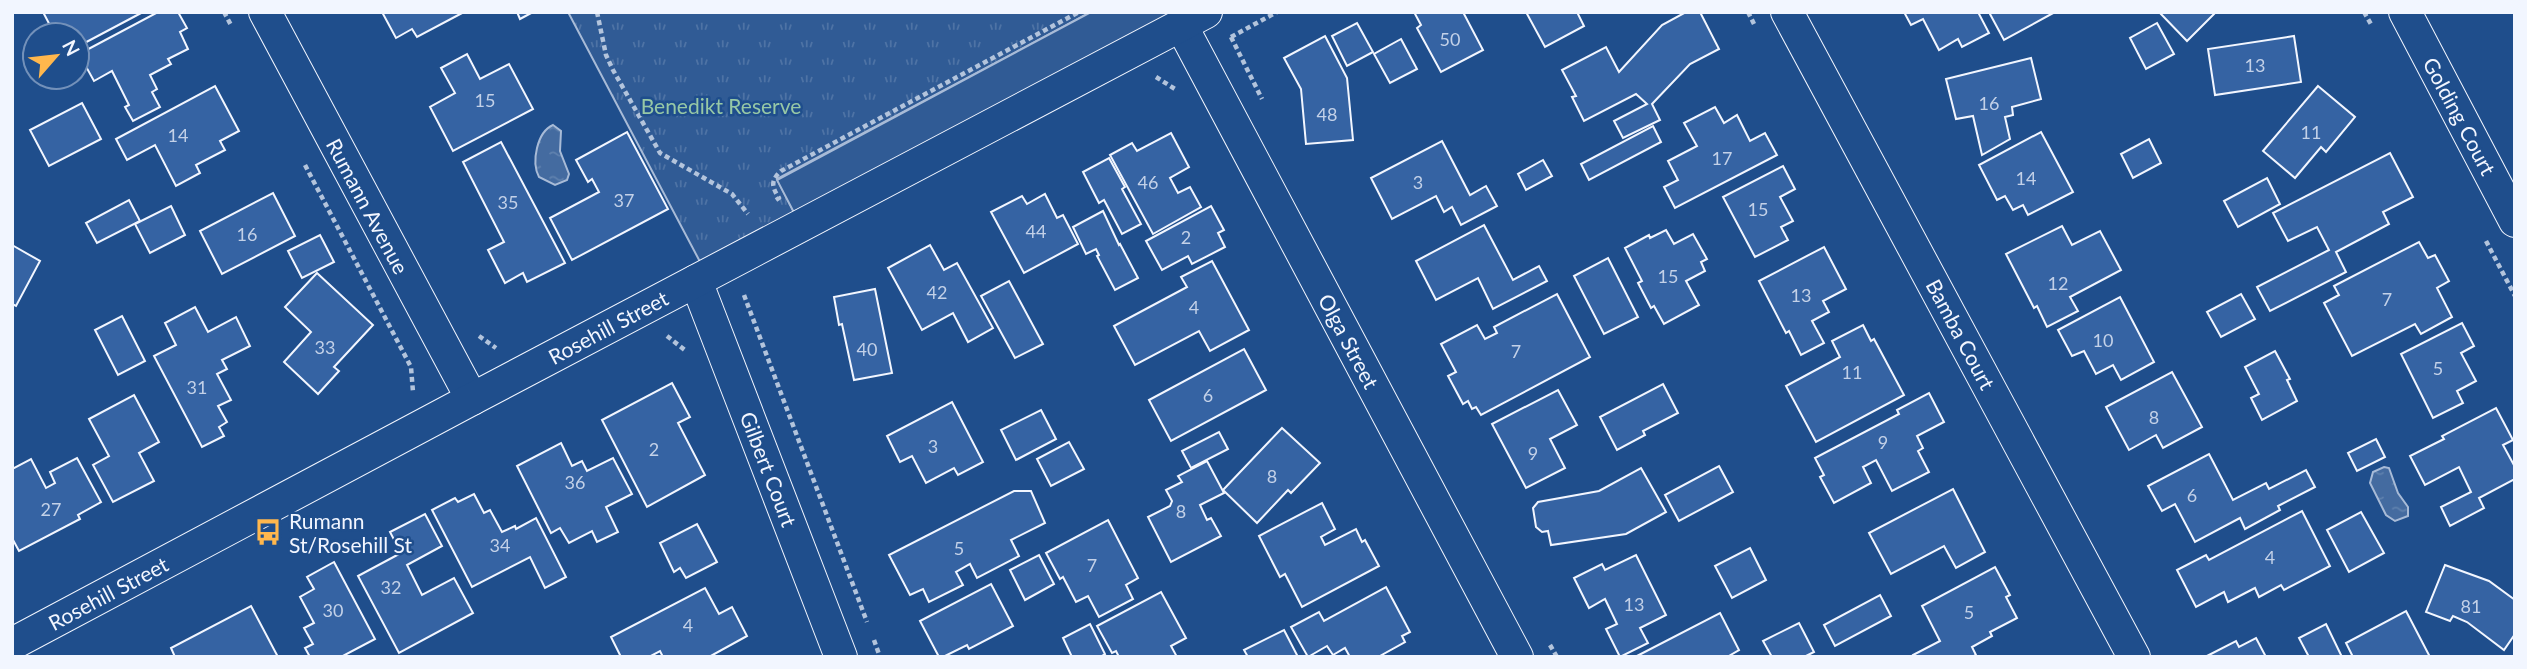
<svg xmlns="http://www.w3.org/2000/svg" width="2527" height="669" viewBox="0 0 2527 669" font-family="Lato,sans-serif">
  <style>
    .grass { fill: url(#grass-tufts); stroke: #a8bbd7; stroke-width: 2 }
    .built { fill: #305b95; stroke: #a8bbd7; stroke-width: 2 }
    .water { fill: url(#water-ripples); stroke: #a8bbd7; stroke-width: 2 }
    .building { fill: #3563a3; stroke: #f2f6ff; stroke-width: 2 }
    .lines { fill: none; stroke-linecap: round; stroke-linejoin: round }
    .street-casing { stroke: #f2f6ff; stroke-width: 34 }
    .path { stroke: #b3c4dc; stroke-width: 4.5; stroke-dasharray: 5 3.5; stroke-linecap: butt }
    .street { stroke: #1f4e8c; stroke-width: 32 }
    .labels { text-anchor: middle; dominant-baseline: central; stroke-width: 5; stroke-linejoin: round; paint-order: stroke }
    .number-label { font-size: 18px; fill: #c3d1e8 }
    .park-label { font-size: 21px; fill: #97c8a6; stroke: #1f4e8c }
    .street-label { font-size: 21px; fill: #f2f6ff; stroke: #1f4e8c }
    .poi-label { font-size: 21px; fill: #f2f6ff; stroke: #1f4e8c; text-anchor: start }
  </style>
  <defs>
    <pattern id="grass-tufts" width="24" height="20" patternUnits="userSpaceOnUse" patternTransform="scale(1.75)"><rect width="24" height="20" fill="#305b95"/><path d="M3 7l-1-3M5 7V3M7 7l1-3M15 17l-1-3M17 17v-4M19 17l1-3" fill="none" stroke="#4e73a5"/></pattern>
    <pattern id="water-ripples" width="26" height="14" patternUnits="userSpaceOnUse" patternTransform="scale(1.75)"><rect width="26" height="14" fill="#446ba0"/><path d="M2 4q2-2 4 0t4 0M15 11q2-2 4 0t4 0" fill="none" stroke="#5f81ae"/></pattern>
  </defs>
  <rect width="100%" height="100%" fill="#1f4e8c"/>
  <!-- grass -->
  <polygon class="grass" points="568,12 1091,12 777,179 801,226 707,275"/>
  <!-- built -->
  <polygon class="built" points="1091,12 1167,12 1175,28 801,226 777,180"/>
  <!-- water -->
  <g class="water">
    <path d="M 553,125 L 561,131 L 560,151 L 569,174 L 567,180 L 555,185 L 539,177 C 531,162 537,132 553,125 Z"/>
    <polygon points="2384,467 2389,468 2398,493 2408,507 2408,516 2395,521 2386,515 2370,483 2373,472"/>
  </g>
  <!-- building -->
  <g class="building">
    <polygon points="43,12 143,12 77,47 77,35 55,35"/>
    <polygon points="158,12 178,12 187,28 180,32 188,49 168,59 171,64 150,75 157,89 152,92 160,107 133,121 125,107 129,105 112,71 94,81 79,54"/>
    <polygon points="382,12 464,12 417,37 412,29 396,38"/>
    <polygon points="517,12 533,12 520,19"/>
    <polygon points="1414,12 1463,12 1483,50 1441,72 1417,28 1421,25"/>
    <polygon points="1526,12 1577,12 1584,26 1545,47"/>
    <polygon points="1686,12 1700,12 1719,49 1690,64 1652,104 1660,120 1623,138 1614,121 1647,104 1636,94 1584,121 1572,97 1576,96 1562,70 1606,47 1619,72 1662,25"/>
    <polygon points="1904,12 1978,12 1989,33 1962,47 1958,39 1939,50 1923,19 1911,25"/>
    <polygon points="1993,12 2055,12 2004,40 1990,14"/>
    <polygon points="2159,12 2216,12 2187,41"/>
    <polygon points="1357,23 1373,52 1347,66 1332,36"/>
    <polygon points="2157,23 2174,54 2146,69 2130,38"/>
    <polygon points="1325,36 1347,78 1353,140 1306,144 1301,89 1284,58"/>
    <polygon points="2294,36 2301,82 2215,95 2208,49"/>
    <polygon points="1401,39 1417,69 1390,83 1374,54"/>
    <polygon points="467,54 480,79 509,64 533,109 453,151 430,107 455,93 441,68"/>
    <polygon points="2031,58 2041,99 2012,107 2013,115 2005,117 2010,139 1982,155 1973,116 1956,119 1946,79"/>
    <polygon points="215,86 239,131 220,141 225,150 196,165 200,173 176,186 155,145 127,160 116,139"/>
    <polygon points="2318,86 2355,117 2326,152 2321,147 2295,178 2263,151"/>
    <polygon points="82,103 101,139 49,166 30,130"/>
    <polygon points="1715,107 1724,123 1737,115 1750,141 1765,133 1777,155 1675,208 1664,187 1678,180 1668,161 1697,146 1684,123"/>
    <polygon points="1653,126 1661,142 1589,180 1581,164"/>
    <polygon points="627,132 668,209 572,260 550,218 599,192 592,179 588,182 576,160"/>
    <polygon points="2041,132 2073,192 2028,215 2023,205 2013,210 2005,196 1997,200 1979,165"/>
    <polygon points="1171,133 1189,167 1170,178 1178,193 1190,187 1201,207 1153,234 1110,155 1132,143 1137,151"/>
    <polygon points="2149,139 2161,163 2133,178 2121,154"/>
    <polygon points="1442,141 1470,195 1486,186 1497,206 1461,225 1452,207 1444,212 1436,196 1392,219 1371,178"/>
    <polygon points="501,142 565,263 527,282 523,273 505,283 488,250 504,242 463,162"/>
    <polygon points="2390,153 2413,197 2383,212 2389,224 2336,252 2346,272 2270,311 2257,287 2329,250 2317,227 2288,241 2273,213"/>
    <polygon points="1109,158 1125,187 1122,189 1141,224 1122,234 1104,200 1099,203 1083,172"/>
    <polygon points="1543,160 1552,176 1526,190 1518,174"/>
    <polygon points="1783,166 1795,189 1780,197 1793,221 1781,227 1788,240 1755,257 1723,197"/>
    <polygon points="2267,178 2280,204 2238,227 2224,201"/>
    <polygon points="273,193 295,236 222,274 200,231"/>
    <polygon points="1045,194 1057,218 1063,215 1078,244 1024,273 991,212 1022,196 1027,204"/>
    <polygon points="129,200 140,221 97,243 86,223"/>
    <polygon points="171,206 185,235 150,253 135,224"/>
    <polygon points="1211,206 1224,230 1218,233 1225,247 1192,264 1188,256 1162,270 1146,241"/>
    <polygon points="1103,211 1119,245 1120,244 1138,278 1115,290 1097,256 1099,255 1096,249 1086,254 1073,227"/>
    <polygon points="1484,225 1513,280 1539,266 1547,281 1493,309 1478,278 1436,300 1416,261"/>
    <polygon points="2062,226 2072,245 2100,231 2121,270 2070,297 2078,311 2047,327 2037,306 2034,308 2006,254"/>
    <polygon points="1666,230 1674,244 1693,234 1707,259 1701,262 1705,271 1686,281 1699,305 1664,324 1654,306 1651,308 1638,283 1642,281 1625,248 1649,235 1650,238"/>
    <polygon points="320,235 334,262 302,278 288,251"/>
    <polygon points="2419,242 2428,258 2435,255 2449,281 2437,288 2452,317 2421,334 2415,324 2352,356 2324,303 2339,295 2334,286"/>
    <polygon points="12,245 40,261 16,306 12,304"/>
    <polygon points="930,245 944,270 957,263 993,328 968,342 953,313 922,330 888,268"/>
    <polygon points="1824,247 1846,289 1823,301 1829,312 1812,321 1824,343 1801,355 1789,331 1786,333 1759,281"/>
    <polygon points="1608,258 1638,317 1604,334 1574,276"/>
    <polygon points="1212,261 1249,330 1210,351 1199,331 1135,365 1114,326 1187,287 1181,277"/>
    <polygon points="317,273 373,325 334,367 339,371 318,394 284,362 311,332 285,307"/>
    <polygon points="1009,281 1043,344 1015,358 981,296"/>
    <polygon points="875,289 892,373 854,380 842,324 839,325 834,297"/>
    <polygon points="1557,294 1590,357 1481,415 1476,407 1472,409 1468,401 1463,404 1448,376 1456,372 1441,344 1477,325 1485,339 1497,333 1494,327"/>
    <polygon points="2241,294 2255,319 2221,337 2207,312"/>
    <polygon points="2120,297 2154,362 2121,380 2113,365 2096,374 2084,351 2072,356 2058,330"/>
    <polygon points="195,307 208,332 236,317 250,346 222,360 227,369 217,374 231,400 218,406 227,422 219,427 224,436 202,447 154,356 176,345 165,323"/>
    <polygon points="122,316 145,361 118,375 95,330"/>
    <polygon points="2462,323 2474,346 2461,353 2476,381 2457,391 2463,403 2433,418 2401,354"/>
    <polygon points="1863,325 1871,341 1874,339 1904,395 1816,442 1786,386 1840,357 1832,341"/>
    <polygon points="1244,349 1266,390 1171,441 1149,400"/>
    <polygon points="2275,351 2290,379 2287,380 2297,401 2262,420 2251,398 2259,394 2245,367"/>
    <polygon points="2172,372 2202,427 2163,448 2156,435 2129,450 2106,407"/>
    <polygon points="672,383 690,417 678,423 705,475 647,507 602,420"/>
    <polygon points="1663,384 1678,413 1643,431 1645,435 1617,450 1600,417"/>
    <polygon points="1558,390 1577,425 1550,439 1565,468 1526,488 1492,424"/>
    <polygon points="1929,393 1944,422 1917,436 1923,448 1918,451 1929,472 1892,491 1876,460 1863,467 1871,483 1834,503 1820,477 1824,475 1815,458 1899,414 1897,410"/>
    <polygon points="134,395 159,442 139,453 154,481 113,502 93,465 109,456 89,419"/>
    <polygon points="952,402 983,462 958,475 954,468 926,483 912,456 900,462 887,436"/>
    <polygon points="2496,408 2513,440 2503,445 2515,467 2515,479 2479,498 2484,508 2450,526 2441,507 2471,492 2459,467 2425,485 2410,456 2444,439 2442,436"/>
    <polygon points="1041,410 1056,439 1016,460 1001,430"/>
    <polygon points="1282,428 1320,463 1291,493 1288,490 1257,523 1223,490"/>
    <polygon points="1219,432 1228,449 1191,468 1182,451"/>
    <polygon points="2376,439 2385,457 2357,471 2348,453"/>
    <polygon points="1069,442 1084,469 1051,486 1037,459"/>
    <polygon points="561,443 572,466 582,461 587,471 613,458 632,494 606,507 618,532 597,542 592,531 569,543 560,528 551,533 517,466"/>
    <polygon points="2209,454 2233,500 2266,483 2269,489 2306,470 2315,487 2278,506 2280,510 2245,529 2240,518 2195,542 2175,504 2162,511 2148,486"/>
    <polygon points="77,458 101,502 78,515 80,519 19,551 12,538 12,469 31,459 46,488 55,483 50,472"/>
    <polygon points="1207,461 1224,493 1200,505 1207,520 1211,518 1221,536 1171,562 1148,517 1170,506 1172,501 1166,490 1182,482 1178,476"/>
    <polygon points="1719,466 1733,492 1679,521 1665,495"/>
    <polygon points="1641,468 1666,512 1626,534 1551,545 1548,531 1542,532 1536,527 1533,508 1538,502 1599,491"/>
    <polygon points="1953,489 1985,552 1956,568 1944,546 1891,574 1869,533"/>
    <polygon points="1014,491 1031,491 1045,523 1011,540 1019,556 977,578 970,564 956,572 963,585 929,602 923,589 910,595 889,555"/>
    <polygon points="474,494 484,513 490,510 502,532 515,526 516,529 536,518 566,577 545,588 530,557 472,587 432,510 455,498 458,502"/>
    <polygon points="1322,503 1335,529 1321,537 1325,545 1356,529 1362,542 1365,540 1379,566 1302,607 1285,574 1280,577 1259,536"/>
    <polygon points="2302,511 2330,566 2284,590 2281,585 2259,597 2255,588 2228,602 2224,592 2196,607 2177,570 2206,555 2209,560"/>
    <polygon points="2361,512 2384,553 2349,572 2327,530"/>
    <polygon points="425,514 442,546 407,565 422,595 454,578 473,613 399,653 358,576 401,553 390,532"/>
    <polygon points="1108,520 1138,578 1126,585 1133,599 1099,617 1088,596 1076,602 1063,577 1060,579 1046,553"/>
    <polygon points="697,524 717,562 686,578 680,568 674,572 660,543"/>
    <polygon points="1750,548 1766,580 1732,598 1715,566"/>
    <polygon points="1039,555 1054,584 1025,600 1010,570"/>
    <polygon points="1636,555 1666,615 1640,628 1648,643 1620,657 1606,629 1617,624 1605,599 1589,608 1574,578 1602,564 1605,570"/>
    <polygon points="334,562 375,639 341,657 310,657 305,648 313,644 304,628 314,623 300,597 314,589 307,577"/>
    <polygon points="2445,565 2489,581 2515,600 2515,634 2504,650 2467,622 2453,616 2450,621 2426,612"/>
    <polygon points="1995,567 2010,595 2006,597 2017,618 1990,632 1992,636 1972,647 1976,655 1972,657 1914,657 1913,655 1940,641 1922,606"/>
    <polygon points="991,584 1013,626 969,649 967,645 943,657 939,657 920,621"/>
    <polygon points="1386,587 1410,632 1402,636 1405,642 1378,657 1350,657 1345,648 1333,655 1327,646 1308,657 1291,627 1319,612 1324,621"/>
    <polygon points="705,588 719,614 732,607 747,636 709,657 663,657 660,651 649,657 621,657 611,637"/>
    <polygon points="1161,592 1186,638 1171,646 1177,657 1119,657 1116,651 1112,653 1097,626"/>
    <polygon points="1880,595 1891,616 1835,646 1824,625"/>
    <polygon points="251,606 278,657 175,657 171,648"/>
    <polygon points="2406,611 2430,657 2353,657 2346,643"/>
    <polygon points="1720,613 1739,650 1727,657 1635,657"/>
    <polygon points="1799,623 1814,652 1804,657 1772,657 1763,641"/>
    <polygon points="1090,624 1105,654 1100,657 1072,657 1063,638"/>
    <polygon points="2326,624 2342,657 2309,657 2299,638"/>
    <polygon points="1284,630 1298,657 1248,657 1244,650"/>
    <polygon points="2256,638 2266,657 2205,657 2236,641 2239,647"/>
  </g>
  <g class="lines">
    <defs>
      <g id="street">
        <polyline points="265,12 472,399"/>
        <polyline points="1787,12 2134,657"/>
        <polyline points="2405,12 2515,221"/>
        <polyline points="1181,25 1517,657"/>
        <polyline points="696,281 841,657"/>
        <polyline points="12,644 472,399 1206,12"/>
      </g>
    </defs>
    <!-- street casing -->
    <use href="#street" class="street-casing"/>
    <!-- path -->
    <g class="path">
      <polyline points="224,12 232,27"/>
      <polyline points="597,12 606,55 613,70 660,153 732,194 748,214"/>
      <polyline points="1748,12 1754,24"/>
      <polyline points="2364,12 2372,26"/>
      <polyline points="1231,37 1262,99"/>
      <polyline points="1231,37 1277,12"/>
      <polyline points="1156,77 1175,89"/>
      <polyline points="305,165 411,367 413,392"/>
      <path d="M 776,200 L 779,198 C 772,187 770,181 781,171 L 1079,12"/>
      <polyline points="2486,241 2515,296"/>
      <polyline points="744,295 867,622"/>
      <polyline points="479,336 496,348"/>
      <polyline points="667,336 686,351"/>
      <polyline points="874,640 880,657"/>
      <polyline points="1550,645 1557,657"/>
    </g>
    <!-- street -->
    <use href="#street" class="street"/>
  </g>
  <!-- icons -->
  <defs>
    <symbol id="bus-bare" viewBox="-9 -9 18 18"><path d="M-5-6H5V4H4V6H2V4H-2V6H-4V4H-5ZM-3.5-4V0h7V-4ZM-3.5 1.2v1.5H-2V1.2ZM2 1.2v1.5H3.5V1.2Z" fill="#ffb74d" stroke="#1f4e8c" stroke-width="2.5" paint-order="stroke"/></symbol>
  </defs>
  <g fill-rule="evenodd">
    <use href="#bus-bare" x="249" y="513" width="38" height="38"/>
  </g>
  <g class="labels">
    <!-- number labels -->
    <g class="number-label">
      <text x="1450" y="39">50</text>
      <text x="2255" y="65">13</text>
      <text x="485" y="100">15</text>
      <text x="1989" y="103">16</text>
      <text x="1327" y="114">48</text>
      <text x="2311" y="132">11</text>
      <text x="178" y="135">14</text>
      <text x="1722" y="158">17</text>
      <text x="2026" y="178">14</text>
      <text x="1148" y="182">46</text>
      <text x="1418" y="182">3</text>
      <text x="624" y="200">37</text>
      <text x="508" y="202">35</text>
      <text x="1758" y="209">15</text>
      <text x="1036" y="231">44</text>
      <text x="247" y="234">16</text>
      <text x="1186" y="237">2</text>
      <text x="1668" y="276">15</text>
      <text x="2058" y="283">12</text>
      <text x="937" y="292">42</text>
      <text x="1801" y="295">13</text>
      <text x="2387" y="299">7</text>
      <text x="1194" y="307">4</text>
      <text x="2103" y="340">10</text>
      <text x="325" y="347">33</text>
      <text x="867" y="349">40</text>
      <text x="1516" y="351">7</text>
      <text x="2438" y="368">5</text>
      <text x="1852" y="372">11</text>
      <text x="197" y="387">31</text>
      <text x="1208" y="395">6</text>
      <text x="2154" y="417">8</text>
      <text x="1883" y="442">9</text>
      <text x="933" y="446">3</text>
      <text x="654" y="449">2</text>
      <text x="1533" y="453">9</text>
      <text x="1272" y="476">8</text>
      <text x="575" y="482">36</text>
      <text x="2192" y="495">6</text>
      <text x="51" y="509">27</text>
      <text x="1181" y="511">8</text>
      <text x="500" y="545">34</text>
      <text x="959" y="548">5</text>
      <text x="2270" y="557">4</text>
      <text x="1092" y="565">7</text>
      <text x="391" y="587">32</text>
      <text x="1634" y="604">13</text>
      <text x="2471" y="606">81</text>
      <text x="333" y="610">30</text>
      <text x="1969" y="612">5</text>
      <text x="688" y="625">4</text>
    </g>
    <!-- park labels -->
    <g class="park-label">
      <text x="721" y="105">Benedikt Reserve</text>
    </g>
    <!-- street labels -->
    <g class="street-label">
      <text transform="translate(2460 116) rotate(62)">Golding Court</text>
      <text transform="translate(368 206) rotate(62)">Rumann Avenue</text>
      <text transform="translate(608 327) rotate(-28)">Rosehill Street</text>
      <text transform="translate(1961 334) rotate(62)">Bamba Court</text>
      <text transform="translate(1349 341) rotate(62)">Olga Street</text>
      <text transform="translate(769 469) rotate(69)">Gilbert Court</text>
      <text transform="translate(108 593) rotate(-28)">Rosehill Street</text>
    </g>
    <!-- poi labels -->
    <g class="poi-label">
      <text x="289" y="520">Rumann<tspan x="289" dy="24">St/Rosehill St</tspan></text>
    </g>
  </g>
  <!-- border -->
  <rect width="2527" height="669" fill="none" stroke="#f2f6ff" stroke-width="28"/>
  <!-- north arrow -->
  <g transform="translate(56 56) rotate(62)"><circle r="33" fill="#1f4e8c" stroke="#7391ba" stroke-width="2"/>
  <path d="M0-5L12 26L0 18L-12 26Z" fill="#ffb74d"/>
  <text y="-10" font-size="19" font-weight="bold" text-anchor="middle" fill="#f2f6ff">N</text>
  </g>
</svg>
